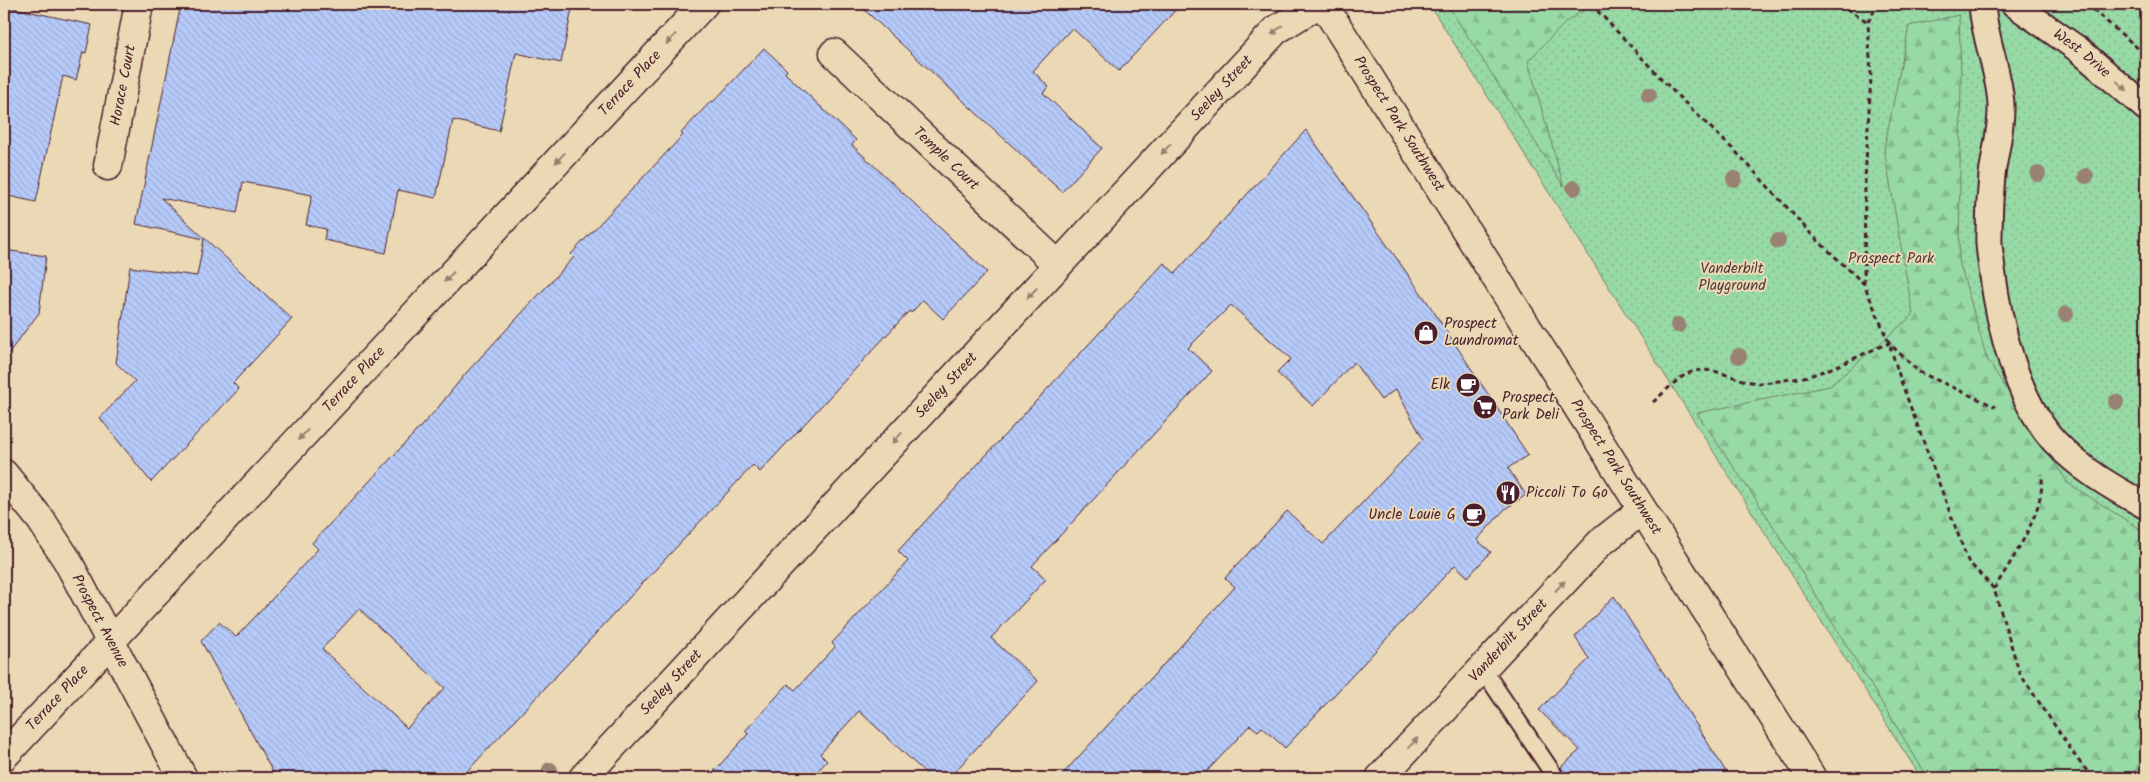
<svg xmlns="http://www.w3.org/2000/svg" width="2150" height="782" viewBox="0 0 2150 782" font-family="Kalam,sans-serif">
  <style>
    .grass { fill: url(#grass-dots); stroke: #707c68 }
    .forest { fill: url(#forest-firs); stroke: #707c68 }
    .building { fill: url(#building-back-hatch); stroke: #4a1f2b; fill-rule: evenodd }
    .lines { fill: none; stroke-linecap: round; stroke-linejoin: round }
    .service-casing { stroke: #4a1f2b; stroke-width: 20 }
    .pedestrian-casing { stroke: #4a1f2b; stroke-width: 29 }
    .minor-casing { stroke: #4a1f2b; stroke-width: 31 }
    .tertiary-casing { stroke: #4a1f2b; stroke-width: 31 }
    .path { stroke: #4a1f2b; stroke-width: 3; stroke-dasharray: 5 4; stroke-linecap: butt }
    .service { stroke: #ebd9b6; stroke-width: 16 }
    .pedestrian { stroke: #ebd9b6; stroke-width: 25 }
    .minor { stroke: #ebd9b6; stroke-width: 28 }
    .tertiary { stroke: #ebd9b6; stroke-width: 28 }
    .tree { fill: #998273 }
    .oneway { fill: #9a7c70 }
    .labels { text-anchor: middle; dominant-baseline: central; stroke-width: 4; stroke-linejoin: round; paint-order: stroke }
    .street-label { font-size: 15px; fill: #4a1f2b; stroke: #ebd9b6 }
    .park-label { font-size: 15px; fill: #563b3d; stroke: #ebd9b6 }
    .poi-label { font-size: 15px; fill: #4a1f2b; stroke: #ebd9b6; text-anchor: start }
  </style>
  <defs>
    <pattern id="grass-dots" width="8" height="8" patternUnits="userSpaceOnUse" patternTransform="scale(1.25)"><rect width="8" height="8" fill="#97daa6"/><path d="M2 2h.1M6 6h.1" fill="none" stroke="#84bb8f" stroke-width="1.8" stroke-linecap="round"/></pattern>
    <pattern id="forest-firs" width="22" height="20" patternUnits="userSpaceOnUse" patternTransform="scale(1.25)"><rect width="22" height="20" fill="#97daa6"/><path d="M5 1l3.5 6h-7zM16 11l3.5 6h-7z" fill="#84bb8f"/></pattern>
    <pattern id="building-back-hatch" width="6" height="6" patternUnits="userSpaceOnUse" patternTransform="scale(1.25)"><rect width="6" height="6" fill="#b6cbfa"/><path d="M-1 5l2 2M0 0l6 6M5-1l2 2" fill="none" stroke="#9eaed6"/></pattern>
  </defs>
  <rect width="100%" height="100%" fill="#ebd9b6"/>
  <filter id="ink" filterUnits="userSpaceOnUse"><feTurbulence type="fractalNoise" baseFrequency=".02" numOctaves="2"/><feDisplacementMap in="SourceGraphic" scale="10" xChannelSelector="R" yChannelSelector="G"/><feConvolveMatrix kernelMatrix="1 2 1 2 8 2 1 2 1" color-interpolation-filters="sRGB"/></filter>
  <g filter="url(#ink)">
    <!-- grass -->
    <polygon class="grass" points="1429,4 2146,4 2146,778 1921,778"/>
    <!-- forest -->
    <g class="forest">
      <polygon points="1447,4 1592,4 1566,22 1528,61 1564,187"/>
      <polygon points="1959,15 1961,75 1959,261 1987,359 2068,483 2146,533 2146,778 1928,778 1767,516 1697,413 1830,386 1913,315 1884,149 1909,26"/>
    </g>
    <!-- building -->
    <g class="building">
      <polygon points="181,4 573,4 561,63 516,53 499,131 453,120 436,198 398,190 386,253 324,240 326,229 306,225 312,195 243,182 237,213 161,198 292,319 233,383 239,389 151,482 100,418 135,381 116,363 130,267 197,276 204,239 136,224"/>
      <polygon points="858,4 1181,4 1119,71 1072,28 1033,71 1049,87 1043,93 1102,148 1062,192"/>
      <polygon points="4,6 92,25 86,53 83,52 76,80 63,76 36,202 4,195"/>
      <path d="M 764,48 L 787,70 L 785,73 L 856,140 L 852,145 L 987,272 L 943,319 L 923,300 L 911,313 L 909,311 L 760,472 L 753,465 L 461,778 L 276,778 L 201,641 L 219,622 L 236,637 L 272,599 L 318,549 L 312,543 L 436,410 L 466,373 L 574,257 L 571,254 L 683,135 L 681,133 L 711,101 L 713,102 ZM 359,609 L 445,688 L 407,728 L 322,649 Z"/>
      <polygon points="1306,130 1428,303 1528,455 1508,468 1526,495 1505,509 1477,540 1491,552 1468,577 1455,565 1285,748 1262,727 1258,731 1250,725 1201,778 1059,778 1235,587 1225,578 1287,511 1323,544 1423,439 1396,389 1381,400 1354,362 1313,406 1277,373 1291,359 1231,305 1188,348 1212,371 1032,566 1046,579 991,638 1038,681 949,778 931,778 859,711 820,754 827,761 811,778 708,778 748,734 745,731 788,684 795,690 835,647 832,643 908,561 898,551 1000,440 1164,263 1175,273"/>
      <polygon points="4,250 46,256 39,313 4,359"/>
      <polygon points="1614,596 1663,672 1730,778 1566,778 1561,767 1580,750 1539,710 1589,659 1575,637"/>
    </g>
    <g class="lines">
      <defs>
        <polyline id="service" points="1482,668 1556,778"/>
        <g id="pedestrian">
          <path d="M 1982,4 C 1984,38 1999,70 2001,104 C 2002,127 1995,152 1992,175 C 1990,195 1989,216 1989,235 C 1988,246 1991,258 1992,269 C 1999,325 2016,398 2054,441 C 2080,469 2113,488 2146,506"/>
          <path id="s1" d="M 2014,4 L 2079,50 L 2146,108"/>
        </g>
        <g id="minor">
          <path id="s2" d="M 834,53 L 1058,265"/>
          <path id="s3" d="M 108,166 L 139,4"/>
          <path id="s4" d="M 4,756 L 704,4"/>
          <path id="s5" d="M 583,778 L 1276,30 L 1318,4"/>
          <path id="s6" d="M 1380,778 L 1600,543 L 1642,510"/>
        </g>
        <g id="tertiary">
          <path id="s7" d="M 1323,4 L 1812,778"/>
          <path id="s8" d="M 4,474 L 41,520 L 67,560 L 183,778"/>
        </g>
      </defs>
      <!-- service casing -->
      <use href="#service" class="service-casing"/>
      <!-- pedestrian casing -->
      <use href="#pedestrian" class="pedestrian-casing"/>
      <!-- minor casing -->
      <use href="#minor" class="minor-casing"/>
      <!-- tertiary casing -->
      <use href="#tertiary" class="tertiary-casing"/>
      <!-- path -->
      <g class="path">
        <polyline points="1591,4 1677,95 1742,158 1812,235 1864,284 1889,343 1902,384 1968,561 1994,589 2020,674 2078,760 2093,778"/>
        <polyline points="1839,4 1868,22"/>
        <polyline points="2086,4 2146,55"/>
        <polyline points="1864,283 1865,180 1871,76 1868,22 1878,4"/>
        <path d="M 1653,402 C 1664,393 1676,379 1689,373 C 1711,363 1737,382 1759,383 C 1770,383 1782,380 1793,379 C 1824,375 1859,355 1889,343 L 1919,372 L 1996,407"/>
        <path d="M 1994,589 C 2013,558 2045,512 2042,474"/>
      </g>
      <!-- service -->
      <use href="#service" class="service"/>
      <!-- pedestrian -->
      <use href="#pedestrian" class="pedestrian"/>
      <!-- minor -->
      <use href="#minor" class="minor"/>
      <!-- tertiary -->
      <use href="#tertiary" class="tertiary"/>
    </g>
    <!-- trees -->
    <g class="tree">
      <circle cx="1649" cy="95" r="8"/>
      <circle cx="2038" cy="174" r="8"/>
      <circle cx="2086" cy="176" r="8"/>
      <circle cx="1734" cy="179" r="8"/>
      <circle cx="1574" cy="188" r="8"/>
      <circle cx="1778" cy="241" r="8"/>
      <circle cx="2066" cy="314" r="8"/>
      <circle cx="1678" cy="325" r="8"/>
      <circle cx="1739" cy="356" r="8"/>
      <circle cx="2116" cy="402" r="8"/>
      <circle cx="550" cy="770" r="8"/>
    </g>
    <!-- one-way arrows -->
    <defs><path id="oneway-solid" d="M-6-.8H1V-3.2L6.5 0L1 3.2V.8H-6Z" transform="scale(1.25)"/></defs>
    <g class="oneway">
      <use href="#oneway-solid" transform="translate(1277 30) rotate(141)"/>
      <use href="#oneway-solid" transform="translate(671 39) rotate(133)"/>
      <use href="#oneway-solid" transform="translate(2122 86) rotate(41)"/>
      <use href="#oneway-solid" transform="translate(1166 149) rotate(133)"/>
      <use href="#oneway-solid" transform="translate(560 158) rotate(133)"/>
      <use href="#oneway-solid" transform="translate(449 277) rotate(133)"/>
      <use href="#oneway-solid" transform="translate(1032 293) rotate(133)"/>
      <use href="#oneway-solid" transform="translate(303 435) rotate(133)"/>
      <use href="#oneway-solid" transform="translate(897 438) rotate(133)"/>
      <use href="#oneway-solid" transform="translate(1560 586) rotate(-47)"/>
      <use href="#oneway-solid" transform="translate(1413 743) rotate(-47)"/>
    </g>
  </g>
  <!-- icons -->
  <defs>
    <symbol id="shop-disc" viewBox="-11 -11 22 22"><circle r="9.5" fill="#4a1f2b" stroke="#ebd9b6"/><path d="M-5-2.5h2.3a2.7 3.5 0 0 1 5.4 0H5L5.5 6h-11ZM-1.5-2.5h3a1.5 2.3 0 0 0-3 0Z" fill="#fff"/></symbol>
    <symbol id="cafe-disc" viewBox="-11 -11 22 22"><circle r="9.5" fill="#4a1f2b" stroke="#ebd9b6"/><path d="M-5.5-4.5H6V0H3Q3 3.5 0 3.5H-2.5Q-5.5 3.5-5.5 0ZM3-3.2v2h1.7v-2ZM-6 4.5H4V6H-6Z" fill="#fff"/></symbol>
    <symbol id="supermarket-disc" viewBox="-11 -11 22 22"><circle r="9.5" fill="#4a1f2b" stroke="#ebd9b6"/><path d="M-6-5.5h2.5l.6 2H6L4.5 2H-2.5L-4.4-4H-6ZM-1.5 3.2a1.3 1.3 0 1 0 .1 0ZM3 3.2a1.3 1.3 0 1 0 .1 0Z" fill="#fff"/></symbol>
    <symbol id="restaurant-disc" viewBox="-11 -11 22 22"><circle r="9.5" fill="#4a1f2b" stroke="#ebd9b6"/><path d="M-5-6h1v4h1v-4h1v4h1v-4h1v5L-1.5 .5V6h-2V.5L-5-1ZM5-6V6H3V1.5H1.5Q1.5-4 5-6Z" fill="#fff"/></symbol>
  </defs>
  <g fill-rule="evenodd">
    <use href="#shop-disc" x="1412" y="319" width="28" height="28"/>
    <use href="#cafe-disc" x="1454" y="371" width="28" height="28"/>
    <use href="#supermarket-disc" x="1471" y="393" width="28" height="28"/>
    <use href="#restaurant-disc" x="1494" y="479" width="28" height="28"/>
    <use href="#cafe-disc" x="1460" y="501" width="28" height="28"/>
  </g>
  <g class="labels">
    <!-- street labels -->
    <g class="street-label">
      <text stroke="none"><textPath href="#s1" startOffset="84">West Drive</textPath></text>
      <text stroke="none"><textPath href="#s4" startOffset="919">Terrace Place</textPath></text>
      <text stroke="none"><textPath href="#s3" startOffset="82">Horace Court</textPath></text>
      <text stroke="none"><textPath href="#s5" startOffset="940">Seeley Street</textPath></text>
      <text stroke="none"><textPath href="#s7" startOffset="142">Prospect Park Southwest</textPath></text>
      <text stroke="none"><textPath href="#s2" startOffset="154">Temple Court</textPath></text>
      <text stroke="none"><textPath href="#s4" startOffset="514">Terrace Place</textPath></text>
      <text stroke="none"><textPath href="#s5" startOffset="535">Seeley Street</textPath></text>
      <text stroke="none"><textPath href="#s7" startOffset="548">Prospect Park Southwest</textPath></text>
      <text stroke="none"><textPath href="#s8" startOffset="176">Prospect Avenue</textPath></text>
      <text stroke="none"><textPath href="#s6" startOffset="188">Vanderbilt Street</textPath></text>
      <text stroke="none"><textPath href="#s5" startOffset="130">Seeley Street</textPath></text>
      <text stroke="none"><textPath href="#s4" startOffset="79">Terrace Place</textPath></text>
    </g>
    <!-- park labels -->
    <g class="park-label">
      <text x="1891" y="259">Prospect Park</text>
      <text x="1732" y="269">Vanderbilt<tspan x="1732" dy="17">Playground</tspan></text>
    </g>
    <!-- poi labels -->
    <g class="poi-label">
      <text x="1444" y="324">Prospect<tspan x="1444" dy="17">Laundromat</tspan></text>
      <text x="1450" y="385" text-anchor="end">Elk</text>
      <text x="1502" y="398">Prospect<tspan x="1502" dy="17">Park Deli</tspan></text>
      <text x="1526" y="493">Piccoli To Go</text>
      <text x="1456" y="515" text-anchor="end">Uncle Louie G</text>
    </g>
  </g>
  <!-- margin -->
  <rect width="2150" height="782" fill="none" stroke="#ebd9b6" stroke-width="20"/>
  <rect x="10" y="10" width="2130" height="762" fill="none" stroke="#4a1f2b" stroke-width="2" filter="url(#ink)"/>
</svg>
